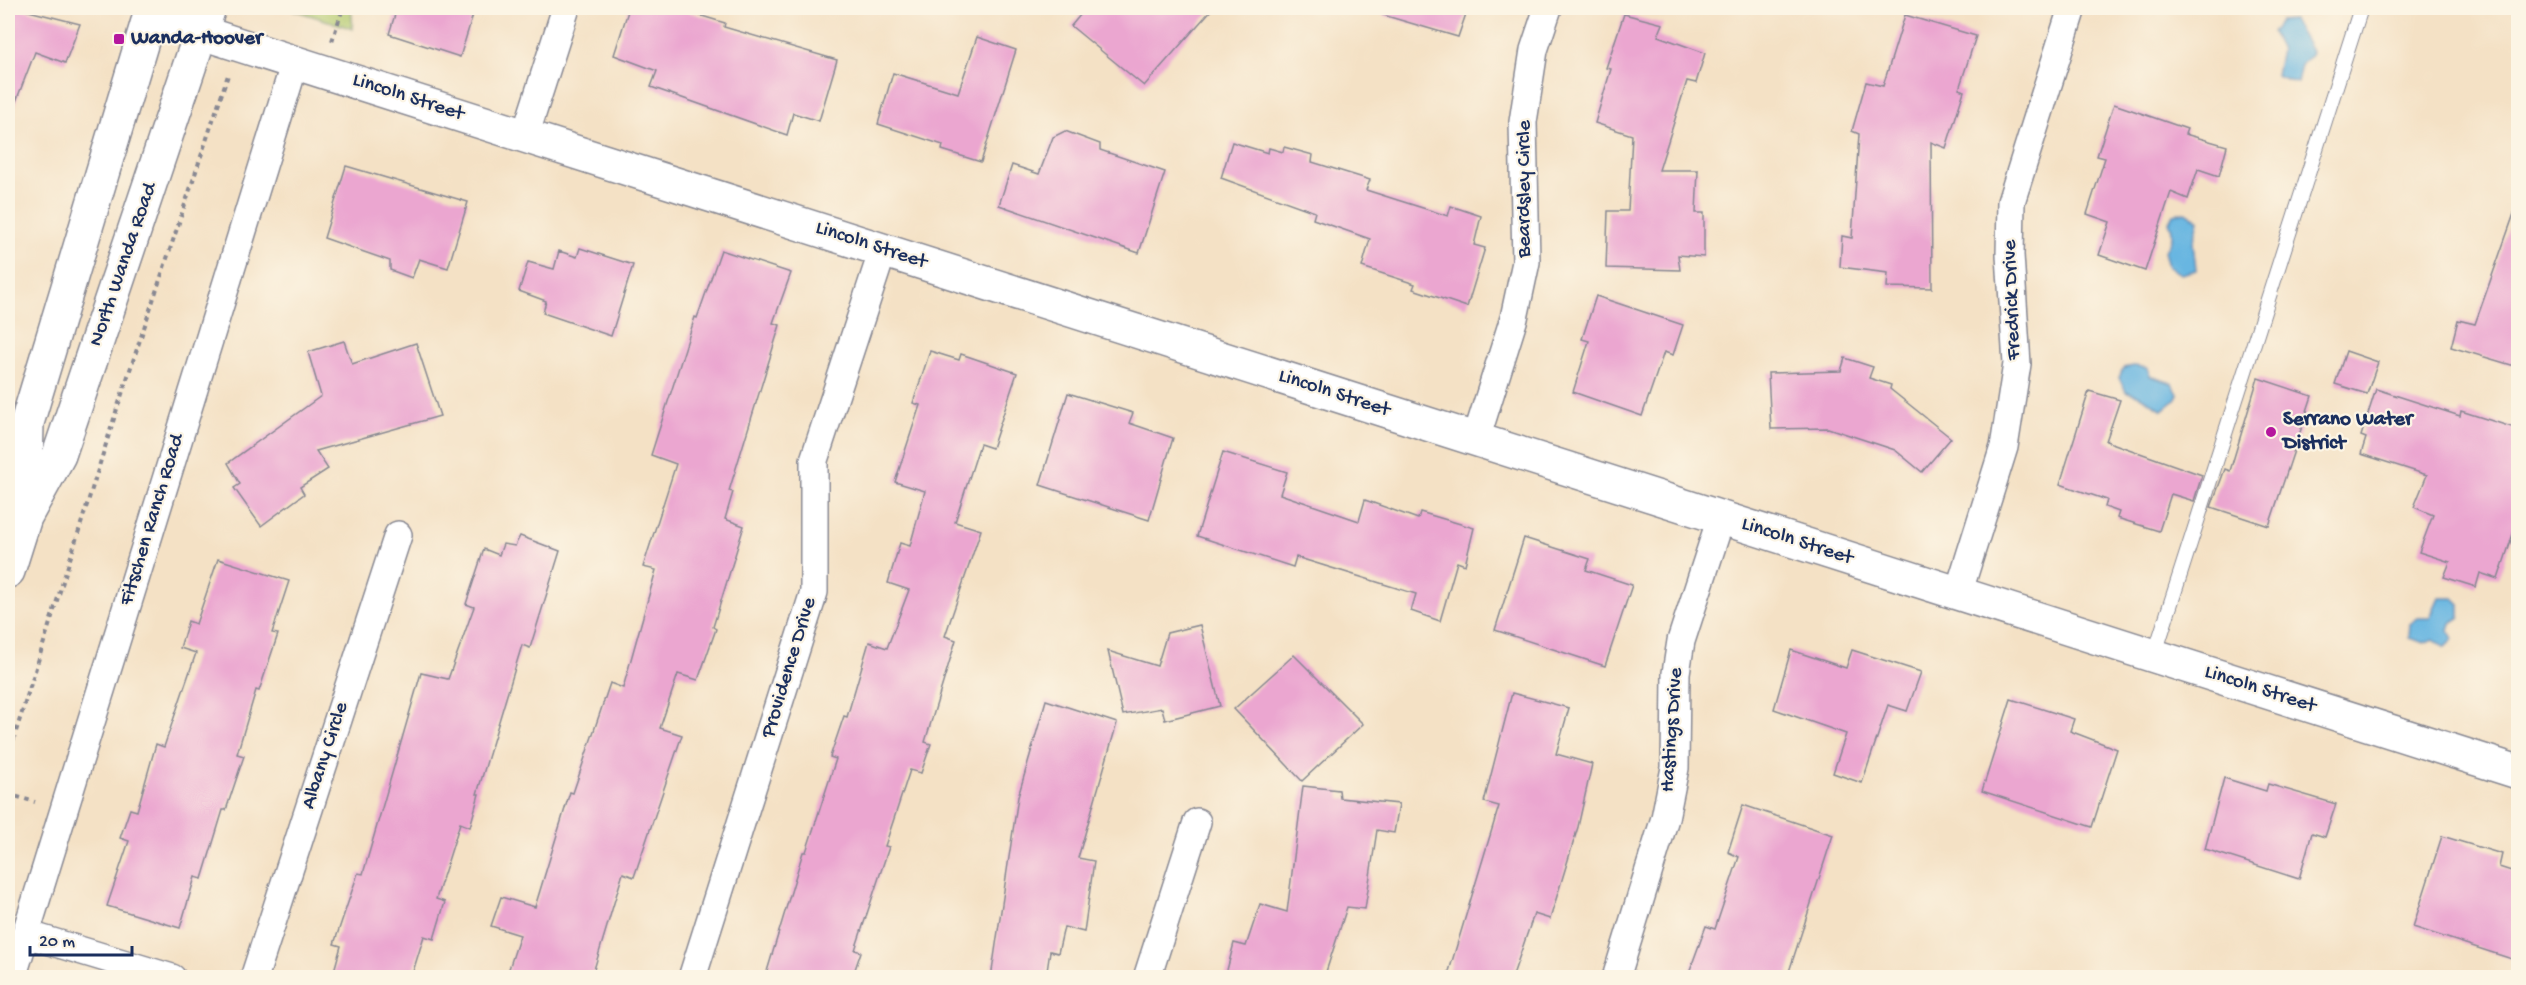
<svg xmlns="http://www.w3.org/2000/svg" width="2526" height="985" viewBox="0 0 2526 985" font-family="'Gochi Hand',sans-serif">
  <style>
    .green { fill: #b2c96d; stroke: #667c66; stroke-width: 1.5 }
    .water { fill: #67b6e1; stroke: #4172a0; stroke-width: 1.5 }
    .building { fill: #eba6d0 }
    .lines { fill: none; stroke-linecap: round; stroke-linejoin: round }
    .service-casing { stroke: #888892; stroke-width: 16 }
    .minor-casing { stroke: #888892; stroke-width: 30 }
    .tertiary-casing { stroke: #888892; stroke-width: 36 }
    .path { stroke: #888892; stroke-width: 4; stroke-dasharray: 4.5 4.5; stroke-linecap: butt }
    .service { stroke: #fff; stroke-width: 14 }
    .minor { stroke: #fff; stroke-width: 27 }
    .tertiary { stroke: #fff; stroke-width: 33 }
    .poi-dot { fill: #b5179e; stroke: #fcf5e5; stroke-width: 2 }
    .labels { text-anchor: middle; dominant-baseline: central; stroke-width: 4.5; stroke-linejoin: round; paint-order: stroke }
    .poi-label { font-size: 21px; font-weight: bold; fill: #1b2f5e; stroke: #fcf5e5; text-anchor: start }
    .street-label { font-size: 21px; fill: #1b2f5e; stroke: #fcf5e5 }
  </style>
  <rect width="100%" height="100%" fill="#fcf5e5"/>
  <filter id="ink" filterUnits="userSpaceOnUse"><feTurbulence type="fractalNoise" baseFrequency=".0167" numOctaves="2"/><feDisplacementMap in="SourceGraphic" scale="12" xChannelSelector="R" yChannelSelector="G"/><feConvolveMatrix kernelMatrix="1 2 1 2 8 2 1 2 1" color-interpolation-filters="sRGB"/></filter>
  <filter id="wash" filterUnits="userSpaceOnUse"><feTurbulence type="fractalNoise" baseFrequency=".008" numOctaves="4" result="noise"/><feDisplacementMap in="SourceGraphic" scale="24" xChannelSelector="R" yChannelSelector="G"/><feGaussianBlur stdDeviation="1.35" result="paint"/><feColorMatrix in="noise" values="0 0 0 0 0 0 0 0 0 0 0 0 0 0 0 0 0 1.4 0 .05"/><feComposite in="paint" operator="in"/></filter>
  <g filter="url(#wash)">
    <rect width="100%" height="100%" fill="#f4e1c5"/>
    <!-- green -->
    <polygon class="green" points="288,8 351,8 353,29"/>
    <!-- water -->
    <g class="water">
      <polygon points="2293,20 2312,53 2301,65 2297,83 2276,75 2281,50 2272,32 2280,21"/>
      <path d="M 2186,212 L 2199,220 L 2193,243 L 2196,270 L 2181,274 L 2168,267 L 2164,251 C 2172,242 2175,234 2169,222 L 2173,214 Z"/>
      <polygon points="2134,366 2147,368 2150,376 2172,383 2178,394 2174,401 2163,410 2140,396 2126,391 2119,378 2123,368"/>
      <polygon points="2439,598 2454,598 2460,604 2460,617 2451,623 2449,631 2453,639 2445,647 2434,639 2424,643 2409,638 2410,624 2418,618 2430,618"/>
    </g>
    <g id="blocks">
      <!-- building -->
      <g class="building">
        <polygon points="8,8 17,8 80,24 65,63 35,52 10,117 8,117"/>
        <polygon points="397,8 475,8 460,57 389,34"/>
        <polygon points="629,8 676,8 725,23 724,27 837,60 819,121 793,113 787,135 651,87 657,71 614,55"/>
        <polygon points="1086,8 1213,8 1144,86 1071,26"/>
        <polygon points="1384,8 1468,8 1458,37 1383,15"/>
        <polygon points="1624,14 1663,24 1658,36 1705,53 1696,83 1687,81 1659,170 1698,170 1696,213 1704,213 1704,257 1678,255 1680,270 1606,268 1608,211 1628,211 1632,135 1595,123 1611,69 1606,68"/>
        <polygon points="1905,15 1976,36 1959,89 1964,91 1946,148 1931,142 1932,288 1887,287 1888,273 1840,267 1842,236 1852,238 1859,134 1852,131 1866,82 1883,86"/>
        <polygon points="977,37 1016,50 981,162 942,150 943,145 878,124 893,73 958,93"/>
        <polygon points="2114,104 2187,129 2185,134 2227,146 2219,176 2198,169 2188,199 2171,192 2145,271 2099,255 2110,222 2087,214 2105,158 2097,156"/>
        <polygon points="1065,131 1100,144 1100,150 1165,172 1139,253 999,205 1012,165 1039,174 1053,137"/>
        <polygon points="1232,142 1268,153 1269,148 1283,152 1284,147 1313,155 1312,162 1370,180 1366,190 1448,216 1451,206 1481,216 1474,245 1485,248 1467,307 1413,289 1415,284 1362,267 1370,239 1313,219 1315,212 1221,178"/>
        <polygon points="346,166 468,202 448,268 419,259 412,278 390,270 390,261 324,238"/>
        <polygon points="2515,211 2518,212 2518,367 2451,347 2458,320 2475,324"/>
        <polygon points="580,248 633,265 611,336 543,313 546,301 519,291 528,262 554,269 559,251 577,257"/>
        <polygon points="721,250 791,273 773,323 780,325 729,491 733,492 725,519 744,526 713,627 716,629 698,680 678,674 660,728 682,735 634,877 623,873 593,973 587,972 585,978 506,978 520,935 491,926 501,897 535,907 570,792 573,793 610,683 623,688 656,570 643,567 676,464 651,455 695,317 697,318"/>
        <polygon points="1596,296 1683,325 1673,355 1664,352 1642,416 1573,392 1589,341 1582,339"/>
        <polygon points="344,341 352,364 416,343 440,416 316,451 328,469 300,487 304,494 261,526 234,488 240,484 228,463 321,396 308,352"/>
        <polygon points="930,351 959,360 961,354 1017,373 992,448 980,444 955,522 981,530 945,636 956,640 925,742 931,744 921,773 910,770 885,846 889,847 855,950 861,952 852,978 765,978 803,852 806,852 836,759 830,757 844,716 847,717 869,642 887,648 909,590 888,583 900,543 910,546 925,491 895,482 920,405 913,403"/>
        <polygon points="2346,351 2378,362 2367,394 2335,384"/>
        <polygon points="1845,358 1873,367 1869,378 1891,385 1890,389 1951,438 1922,472 1895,450 1828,428 1771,429 1768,373 1841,371"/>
        <polygon points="2258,378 2312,396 2269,526 2211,507 2225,469 2230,471"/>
        <polygon points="2376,389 2460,416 2461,411 2518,429 2518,519 2498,579 2480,573 2476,587 2444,577 2450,562 2419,552 2433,515 2414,507 2427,475 2361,454 2366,438 2361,436"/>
        <polygon points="2089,391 2120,400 2106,441 2202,475 2194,501 2171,494 2159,531 2117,518 2119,512 2105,507 2107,500 2060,484"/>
        <polygon points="1068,393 1133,413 1129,423 1173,438 1149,520 1040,485"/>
        <polygon points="1223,452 1287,472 1280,494 1359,521 1365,500 1418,519 1420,512 1474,528 1465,565 1457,562 1440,621 1411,611 1416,594 1296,557 1293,567 1197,536"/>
        <polygon points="520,536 560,551 530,648 522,645 477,794 479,794 470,827 460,823 436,899 445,902 434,939 424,936 411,978 332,978 341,946 334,944 358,873 363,874 421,673 448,679 474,607 466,604 484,549 499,555 503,544 515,546"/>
        <polygon points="1524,538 1590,559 1586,570 1632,585 1605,666 1495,630"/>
        <polygon points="218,559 289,581 272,633 278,634 259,691 256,690 237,754 244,756 226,810 223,810 202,879 195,877 180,928 107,906 129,841 120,838 130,809 137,811 156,744 164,747 196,653 180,648 188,621 196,624"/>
        <polygon points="1200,625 1220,706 1165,720 1162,708 1123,715 1108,651 1157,666 1167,633"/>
        <polygon points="1791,650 1846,668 1852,650 1921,672 1907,711 1888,705 1862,783 1833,773 1846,734 1774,709"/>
        <polygon points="1294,655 1363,724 1302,781 1234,709"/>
        <polygon points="1512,693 1569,708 1556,754 1592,764 1578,827 1550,919 1534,914 1512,978 1447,978 1499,806 1484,802"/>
        <polygon points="2011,699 2074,719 2070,731 2117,749 2092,827 1982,791"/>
        <polygon points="1046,700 1117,723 1078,858 1094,861 1084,932 1064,927 1058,953 1050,951 1046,978 991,978 1018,797"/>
        <polygon points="2224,778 2266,791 2268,784 2336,804 2325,837 2312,833 2299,879 2205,849"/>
        <polygon points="1303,786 1339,790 1340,798 1399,804 1394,833 1377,830 1365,909 1347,907 1324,978 1225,978 1234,943 1246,946 1260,904 1287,912"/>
        <polygon points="1743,805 1833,835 1787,978 1687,978 1706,926 1715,929 1739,857 1728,852"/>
        <polygon points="2442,836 2502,854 2499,867 2518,873 2518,961 2413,927"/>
      </g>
    </g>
  </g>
  <g filter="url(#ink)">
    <use href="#blocks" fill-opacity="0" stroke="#888892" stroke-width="1.5"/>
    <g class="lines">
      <defs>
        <polyline id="service" points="2154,656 2361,8"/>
        <g id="minor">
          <polyline points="525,136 566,8"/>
          <polyline points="1476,439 1514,318 1526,262 1523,122 1534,50 1548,8"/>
          <polyline points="1958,594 2004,447 2017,364 2010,255 2011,202 2072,8"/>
          <polyline points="26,934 172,978"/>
          <polyline points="12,978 295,62"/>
          <polyline points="254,978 398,535"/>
          <polyline points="692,978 814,592 814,460 883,250"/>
          <polyline points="1147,978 1197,822"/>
          <polyline points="1616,978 1665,818 1675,768 1676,673 1681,641 1721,518"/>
        </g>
        <g id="tertiary">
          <polyline points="149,16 2518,772"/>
          <polyline points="25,512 27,423 152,8"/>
          <polyline points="8,571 25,517 59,455 209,8"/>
        </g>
      </defs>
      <!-- service casing -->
      <use href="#service" class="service-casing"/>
      <!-- minor casing -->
      <use href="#minor" class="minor-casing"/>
      <!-- tertiary casing -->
      <use href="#tertiary" class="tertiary-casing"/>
      <!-- path -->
      <g class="path">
        <polyline points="332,41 343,8"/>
        <polyline points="8,757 117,409 228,75"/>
        <polyline points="8,794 35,802"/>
      </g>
      <!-- service -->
      <use href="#service" class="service"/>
      <!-- minor -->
      <use href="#minor" class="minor"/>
      <!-- tertiary -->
      <use href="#tertiary" class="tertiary"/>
    </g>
  </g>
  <!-- markers -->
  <g class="poi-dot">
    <rect x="113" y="33" width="12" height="12" rx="3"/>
    <circle cx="2271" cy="432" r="6"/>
  </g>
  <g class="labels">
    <!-- poi labels -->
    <g class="poi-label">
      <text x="131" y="39">Wanda-Hoover</text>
      <text x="2283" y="420">Serrano Water<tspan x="2283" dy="24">District</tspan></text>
    </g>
    <!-- street labels -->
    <g class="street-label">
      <text transform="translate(408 98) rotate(18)">Lincoln Street</text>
      <text transform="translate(1525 189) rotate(-90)">Beardsley Circle</text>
      <text transform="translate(871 246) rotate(18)">Lincoln Street</text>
      <text transform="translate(124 265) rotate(-71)">North Wanda Road</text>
      <text transform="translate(2013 300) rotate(-92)">Fredrick Drive</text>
      <text transform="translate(1334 394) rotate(18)">Lincoln Street</text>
      <text transform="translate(153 520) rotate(-73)">Fitschen Ranch Road</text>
      <text transform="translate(1797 542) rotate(18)">Lincoln Street</text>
      <text transform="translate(790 668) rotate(-73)">Providence Drive</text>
      <text transform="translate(2260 690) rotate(18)">Lincoln Street</text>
      <text transform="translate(1673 730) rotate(-86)">Hastings Drive</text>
      <text transform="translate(326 756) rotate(-72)">Albany Circle</text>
    </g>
  </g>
  <!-- margin -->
  <rect width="2526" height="985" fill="none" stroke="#fcf5e5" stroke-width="30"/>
  <!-- scale -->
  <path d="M30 946v9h102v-9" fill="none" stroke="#1b2f5e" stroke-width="3"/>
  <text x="39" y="946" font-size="18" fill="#1b2f5e" stroke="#fcf5e5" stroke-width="4.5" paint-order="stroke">20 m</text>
</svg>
